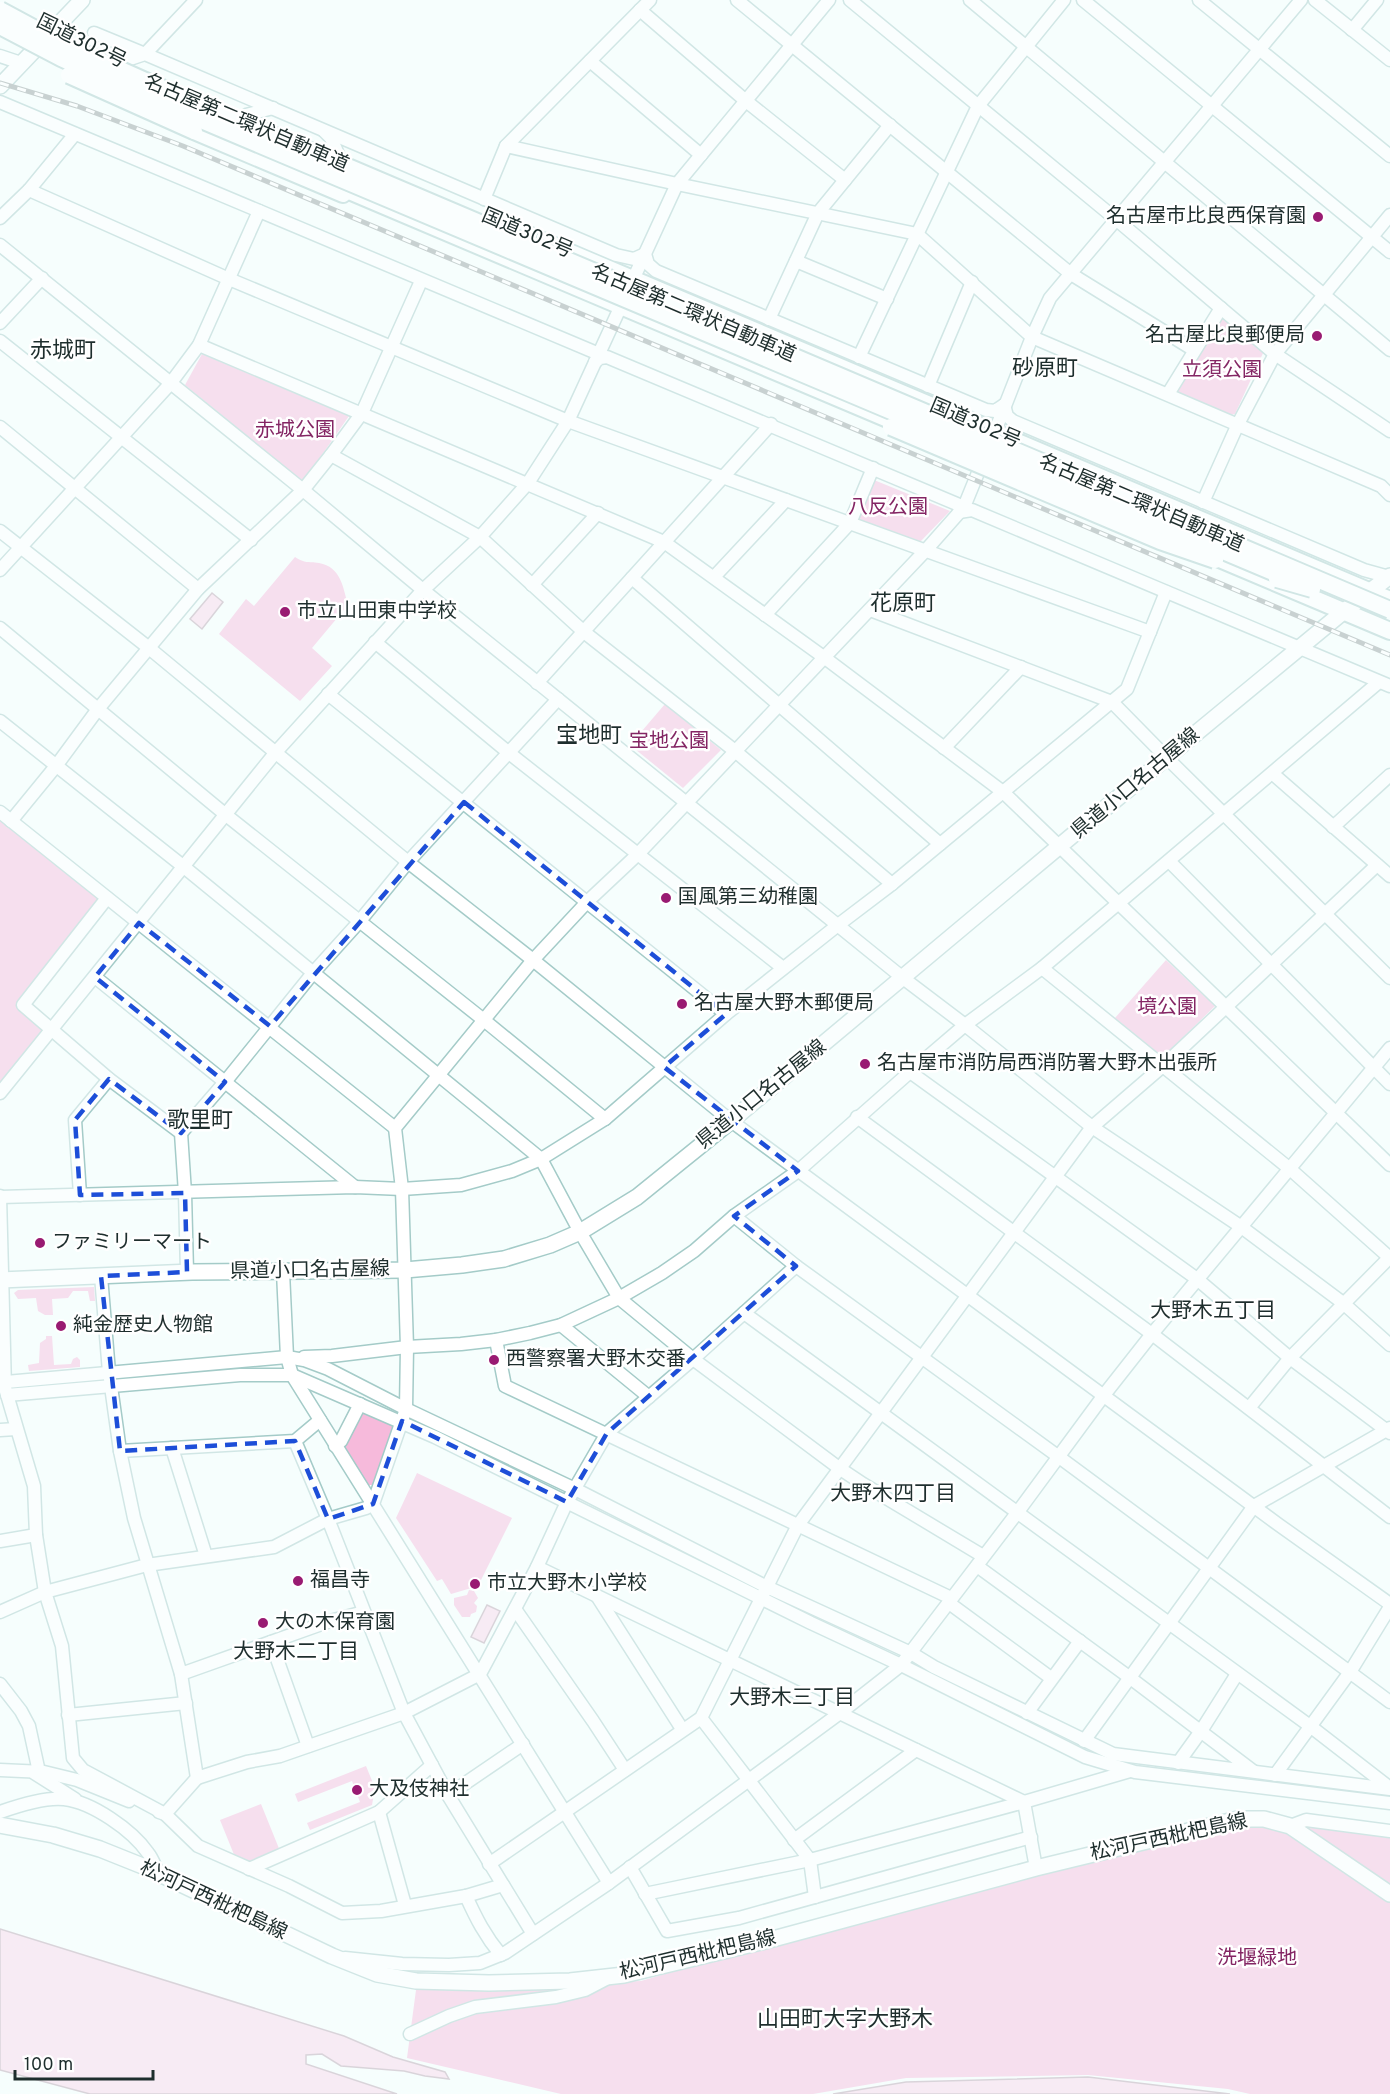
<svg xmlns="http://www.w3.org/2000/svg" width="1390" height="2094" viewBox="0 0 1390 2094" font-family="Overpass,'Noto Sans JP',sans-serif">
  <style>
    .green { fill: #f6badb }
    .water { fill: #f8d5e8; stroke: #b7a3b0; stroke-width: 1.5 }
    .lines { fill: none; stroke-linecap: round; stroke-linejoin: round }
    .minor-casing { stroke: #a4cbc8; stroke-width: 15 }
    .major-casing { stroke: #a4cbc8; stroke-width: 18 }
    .highway-casing { stroke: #a4cbc8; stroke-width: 20 }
    .minor { stroke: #fff; stroke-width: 12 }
    .major { stroke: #fff; stroke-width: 15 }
    .highway { stroke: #fff; stroke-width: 16 }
    .rail-casing { stroke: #909c9b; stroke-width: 5 }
    .rail { stroke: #fff; stroke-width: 3; stroke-dasharray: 9; stroke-linecap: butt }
    .highway-bridge-casing { stroke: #a4cbc8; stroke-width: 20; stroke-linecap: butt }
    .highway-bridge { stroke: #fff; stroke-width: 16 }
    .marked { fill: none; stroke: #1d4ed8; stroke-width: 4.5; stroke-dasharray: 12 8; stroke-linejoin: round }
    .poi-dot { fill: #991b72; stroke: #fff; stroke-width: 2 }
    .labels { text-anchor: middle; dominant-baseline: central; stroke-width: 5; stroke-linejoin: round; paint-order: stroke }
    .street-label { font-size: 20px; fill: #1e2e2d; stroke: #fff }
    .poi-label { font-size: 20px; fill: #1e2e2d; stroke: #fff; text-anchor: start }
    .park-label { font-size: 20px; fill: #842664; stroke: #fff }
    .neighbourhood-label { font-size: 21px; fill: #1e2e2d; stroke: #fff }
    .quarter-label { font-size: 22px; fill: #1e2e2d; stroke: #fff }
  </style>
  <rect width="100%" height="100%" fill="#f6fefd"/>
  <!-- green -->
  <g class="green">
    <polygon points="1227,319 1264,351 1235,414 1230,415 1176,392 1176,387 1218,320"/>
    <polygon points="202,354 349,416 303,482 185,385"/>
    <polygon points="874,480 950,511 919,543 855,519"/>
    <path d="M 295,557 C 306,564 307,561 319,563 C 341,567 343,587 348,605 L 312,648 L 332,666 L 300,701 L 219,634 L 246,599 L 254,606 Z"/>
    <polygon points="665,704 721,750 683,788 630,745"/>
    <polygon points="0,815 103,898 20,1005 46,1030 0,1088"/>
    <polygon points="1166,960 1215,1006 1163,1057 1115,1018"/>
    <polygon points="94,1287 95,1301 90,1301 88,1291 73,1291 68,1298 52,1299 53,1315 45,1315 38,1311 36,1298 18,1299 14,1293 18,1290"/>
    <polygon points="46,1336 52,1336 54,1365 71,1364 73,1359 77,1357 80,1360 80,1367 29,1371 28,1365 39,1363 40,1343 46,1339"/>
    <polygon points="361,1408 399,1424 375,1485 368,1485 343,1445"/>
    <polygon points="417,1473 512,1518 478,1586 451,1594 442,1579 437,1581 396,1518"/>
    <polygon points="469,1590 474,1591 478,1598 474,1603 477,1606 476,1612 471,1614 470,1617 462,1617 454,1605 454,1598 467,1595"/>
    <polygon points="366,1766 375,1788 372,1805 310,1830 307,1823 360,1802 352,1781 298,1802 295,1794"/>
    <polygon points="261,1804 280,1851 247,1863 235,1857 220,1820"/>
    <polygon points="1309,1823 1390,1835 1390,2094 1250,2094 1228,2089 1088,2075 906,2078 813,2094 561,2094 407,2058 416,1990 641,1981 887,1909 1240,1825"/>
  </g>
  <!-- water -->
  <g class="water">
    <polygon points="212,593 223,602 202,629 190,619"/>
    <polygon points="487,1605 500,1611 484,1643 471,1637"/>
    <polygon points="0,1929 344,2036 393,2057 445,2072 449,2079 425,2076 404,2071 341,2066 322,2054 306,2055 306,2064 397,2094 90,2094 0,2070"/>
    <polygon points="1088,2077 1230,2094 833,2094 906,2082"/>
  </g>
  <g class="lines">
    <defs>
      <g id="minor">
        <polyline points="737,0 1071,274 1194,350"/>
        <polyline points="850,0 1117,220 1275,354 1390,431"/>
        <polyline points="970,0 1390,350"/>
        <polyline points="1083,0 1390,252"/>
        <polyline points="1199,0 1390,156"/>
        <polyline points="1315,0 1390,60"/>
        <polyline points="640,10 746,101 845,180"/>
        <polyline points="1352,30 1377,0"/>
        <polyline points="94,33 145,54 196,0"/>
        <polyline points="0,56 21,63"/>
        <polyline points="590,61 701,155"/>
        <polyline points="121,62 145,54 616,255 634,259 645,254"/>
        <polyline points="0,102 599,354"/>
        <polyline points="246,115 273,108"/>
        <polyline points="324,131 331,138 338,154"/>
        <polyline points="506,146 677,184 917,234 1032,337 1381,486 1390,495"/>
        <polyline points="29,190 229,279 568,421 1150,632"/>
        <polyline points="484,199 506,146 650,0"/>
        <polyline points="0,218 29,190 75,134"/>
        <polyline points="0,245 303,490 423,590 903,978 965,1025 1092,1127 1240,1226 1343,1303 1390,1345"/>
        <polyline points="645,254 648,264 656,271 986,410 995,411 1004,405"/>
        <polyline points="796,261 887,299"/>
        <polyline points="769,319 818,213 890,125"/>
        <polyline points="0,323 42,278"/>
        <polyline points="0,341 251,540"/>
        <polyline points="199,345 664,542 825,658 1003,792 1390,1165"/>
        <polyline points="859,357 978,106 1064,0"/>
        <polyline points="595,362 600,358 607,357 964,507"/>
        <polyline points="928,386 972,282"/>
        <polyline points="1168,394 1221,308"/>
        <polyline points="1004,405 1007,416 1013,421 1364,570 1389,577"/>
        <polyline points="0,427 198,589"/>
        <polyline points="992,439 1032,337 1050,298 1301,0"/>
        <polyline points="331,455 480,537 584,632 735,751 892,884"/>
        <polyline points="1203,502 1238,424 1275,354 1390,215"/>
        <polyline points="959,512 972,510 1390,686"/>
        <polyline points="0,531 149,648 408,862 533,960 731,1121 1279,1525 1390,1604"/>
        <polyline points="0,570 170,384 199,345 259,211"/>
        <polyline points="714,577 786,500"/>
        <polyline points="632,578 940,844"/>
        <polyline points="532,585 598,513"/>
        <polyline points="870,610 1112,702 1167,758 1390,978"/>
        <polyline points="765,615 850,523 873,468"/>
        <polyline points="0,628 226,815 485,1021 605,1119"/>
        <polyline points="375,642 509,753 783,968"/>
        <polyline points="537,683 771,424"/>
        <polyline points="328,694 726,1014"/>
        <polyline points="0,721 184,867 541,1159 580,1232 619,1298 693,1359 839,1468 863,1484 983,1556"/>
        <polyline points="944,748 1021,667"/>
        <polyline points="1273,774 1390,876"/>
        <polyline points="0,812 395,1128"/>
        <polyline points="11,821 56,766 98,709 198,589 303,490 331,455 362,413 421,281"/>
        <polyline points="1333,827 1390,775"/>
        <polyline points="1169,861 1390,1084"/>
        <polyline points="107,898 23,1005 109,1079 181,1133 185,1193 187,1272"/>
        <polyline points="1042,968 1290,1169 1390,1258"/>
        <polyline points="95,977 355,1187"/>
        <polyline points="910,1072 1197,1279 1290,1358 1390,1433"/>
        <polyline points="0,1093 276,752 423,590 480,537 528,483 568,421 677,184 829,0"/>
        <polyline points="857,1117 1152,1334 1390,1517"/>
        <polyline points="181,1133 225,1082 313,973 359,922 408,862 558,699"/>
        <polyline points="80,1195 75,1120 109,1079"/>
        <polyline points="0,1196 5,1388 34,1486 36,1535 45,1592 62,1646 73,1758 83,1770 165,1814 198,1846 289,1886 342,1913 381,1911 466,1896 503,1885"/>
        <polyline points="0,1197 355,1187 402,1189 461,1185 512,1171 541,1159 605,1119 726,1014 838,925 892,884 1127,689 1166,592"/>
        <polyline points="734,1216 796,1266 1059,1457 1390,1702"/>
        <polyline points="283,1272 287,1357 292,1375 609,1883"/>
        <polyline points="101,1276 109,1372 120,1451 134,1518 181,1674 197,1778 165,1814 159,1812"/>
        <polyline points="744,1313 1310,1726 1390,1788"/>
        <polyline points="561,1325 649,1397"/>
        <polyline points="496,1340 505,1386 951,1598"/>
        <polyline points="304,1357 332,1356 407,1347 461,1344 496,1340 530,1333 561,1325 619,1298 662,1273 694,1251 734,1216 798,1171 910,1072 965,1025 1042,968 1379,682"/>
        <polyline points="6,1382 287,1357 304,1360 328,1369 406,1409 575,1489 767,1587 911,1653 934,1667 1113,1754 1390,1789"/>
        <polyline points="7,1395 240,1375 292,1375 435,1437 811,1623 901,1665 1085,1757 1135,1772 1390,1803"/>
        <polyline points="1249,1408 1290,1358 1390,1257"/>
        <polyline points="0,1430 16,1429"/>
        <polyline points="295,1441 328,1519 404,1713 448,1795 533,1934"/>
        <polyline points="335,1446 341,1441 360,1404"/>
        <polyline points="172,1448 206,1556"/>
        <polyline points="120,1451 295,1441 320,1420"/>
        <polyline points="0,1541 36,1535"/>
        <polyline points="977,1566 1129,1677 1253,1771"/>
        <polyline points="537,1567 1024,1802 1036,1868"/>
        <polyline points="597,1596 682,1729"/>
        <polyline points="949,1603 1051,1678"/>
        <polyline points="515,1609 593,1721 625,1770"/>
        <polyline points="0,1612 45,1592 147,1565 274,1547 328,1519 366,1508 373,1504 406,1409 407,1347 402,1189 395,1128 533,960 588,901 637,855 926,550 964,507 984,458"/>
        <polyline points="271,1642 308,1746"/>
        <polyline points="181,1674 330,1621 364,1612"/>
        <polyline points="0,1684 21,1711 29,1726 39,1772"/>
        <polyline points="1027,1713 1080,1641"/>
        <polyline points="68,1715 186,1703"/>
        <polyline points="701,1718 810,1860 815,1897"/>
        <polyline points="1084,1741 1254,1506 1390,1428"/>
        <polyline points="1178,1763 1201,1731 1237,1674"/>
        <polyline points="0,1770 44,1772 77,1780 129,1801"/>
        <polyline points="34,1773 75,1799"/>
        <polyline points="1275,1775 1350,1672 1390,1607"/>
        <polyline points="197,1778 247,1762 280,1756 404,1713 480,1674 537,1567 567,1502 607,1433 693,1359 796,1266"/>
        <polyline points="448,1795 523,1744"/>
        <path d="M 0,1812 C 17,1806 46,1797 64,1799 C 92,1802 132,1830 148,1853 C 153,1859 155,1867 159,1874"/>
        <polyline points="379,1812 405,1905"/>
        <polyline points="1290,1826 1306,1820 1390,1831"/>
        <polyline points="794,1840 916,1750"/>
        <polyline points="489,1864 701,1718 798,1525 1092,1127 1164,1065 1377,865"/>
        <polyline points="630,1867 667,1931 739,1918 1031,1837"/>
        <polyline points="249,1869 379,1812 432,1765"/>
        <polyline points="645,1894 810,1860 1024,1802 1130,1771"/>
        <path d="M 466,1896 C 476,1918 485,1936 501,1955"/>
        <polyline points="345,1958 402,1964 449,1965 480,1963 505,1953 609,1883 840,1713 901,1665 1017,1513 1104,1395 1152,1334 1390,1048"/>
        <polyline points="410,2034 449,2016 475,2007 556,1997 585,1990 606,1979"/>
      </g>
      <g id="major">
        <polyline points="0,86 82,0"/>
        <polyline points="0,1280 192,1272 405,1270 462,1265 504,1259 550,1245 580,1232 637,1197 731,1121 1086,824 1343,612 1390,576"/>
        <polyline points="0,1825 53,1835 100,1849 145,1867 332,1956 377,1974 416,1981 489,1983 570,1981 624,1975 773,1939 1036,1868 1238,1819 1264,1819 1290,1826 1390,1894"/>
      </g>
      <g id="highway">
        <polyline points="194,131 343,194"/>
        <polyline points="335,185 909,428"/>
        <polyline points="543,241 1390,600"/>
        <polyline points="1203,552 1390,631"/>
      </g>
    </defs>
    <!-- minor casing -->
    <use href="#minor" class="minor-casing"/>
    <!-- major casing -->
    <use href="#major" class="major-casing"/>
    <!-- highway casing -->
    <use href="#highway" class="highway-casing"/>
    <!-- minor -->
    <use href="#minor" class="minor"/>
    <!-- major -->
    <use href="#major" class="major"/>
    <!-- highway -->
    <use href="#highway" class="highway"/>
    <defs>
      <polyline id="rail" points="0,83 77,106 183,146 1390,655"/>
    </defs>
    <!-- rail casing -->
    <use href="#rail" class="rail-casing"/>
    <!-- rail -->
    <use href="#rail" class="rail"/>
    <defs>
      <g id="highway-bridge">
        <polyline points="0,10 67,46 143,80 1390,610"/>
        <polyline points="0,26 61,58 135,92 1287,578"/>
        <polyline points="69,75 194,131"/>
        <polyline points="891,427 1160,541 1215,560"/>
        <polyline points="1277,579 1312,589"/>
      </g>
    </defs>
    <!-- highway-bridge casing -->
    <use href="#highway-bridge" class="highway-bridge-casing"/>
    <!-- highway-bridge -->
    <use href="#highway-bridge" class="highway-bridge"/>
  </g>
  <!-- marked area -->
  <path d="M0 0H1390V2094H0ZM 464,802 L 726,1014 L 664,1067 L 798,1171 L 734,1216 L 796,1266 L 607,1433 L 567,1502 L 402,1421 L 373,1504 L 328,1519 L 295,1441 L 120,1451 L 101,1276 L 187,1272 L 185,1193 L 80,1195 L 75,1120 L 109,1079 L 181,1133 L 225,1082 L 95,977 L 139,923 L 270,1026 Z" fill="#f6fefd" fill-opacity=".55" fill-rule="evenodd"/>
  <path class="marked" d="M 464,802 L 726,1014 L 664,1067 L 798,1171 L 734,1216 L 796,1266 L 607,1433 L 567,1502 L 402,1421 L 373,1504 L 328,1519 L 295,1441 L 120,1451 L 101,1276 L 187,1272 L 185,1193 L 80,1195 L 75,1120 L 109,1079 L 181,1133 L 225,1082 L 95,977 L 139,923 L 270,1026 Z"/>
  <!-- markers -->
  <g class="poi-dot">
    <circle cx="1318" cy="217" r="6"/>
    <circle cx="1317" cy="336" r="6"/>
    <circle cx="285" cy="612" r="6"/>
    <circle cx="666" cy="898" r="6"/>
    <circle cx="682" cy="1004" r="6"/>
    <circle cx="865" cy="1064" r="6"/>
    <circle cx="40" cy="1243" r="6"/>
    <circle cx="61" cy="1326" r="6"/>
    <circle cx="494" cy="1360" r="6"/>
    <circle cx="298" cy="1581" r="6"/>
    <circle cx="475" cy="1584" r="6"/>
    <circle cx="263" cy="1623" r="6"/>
    <circle cx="357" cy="1790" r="6"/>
  </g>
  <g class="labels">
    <!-- street labels -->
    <g class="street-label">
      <text transform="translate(81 42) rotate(26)">国道302号</text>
      <text transform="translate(246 124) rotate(23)">名古屋第二環状自動車道</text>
      <text transform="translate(527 234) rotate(23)">国道302号</text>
      <text transform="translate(693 314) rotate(23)">名古屋第二環状自動車道</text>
      <text transform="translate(975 424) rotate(23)">国道302号</text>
      <text transform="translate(1141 504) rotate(23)">名古屋第二環状自動車道</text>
      <text transform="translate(1136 784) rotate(-40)">県道小口名古屋線</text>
      <text transform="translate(762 1095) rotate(-39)">県道小口名古屋線</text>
      <text transform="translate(310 1271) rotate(-1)">県道小口名古屋線</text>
      <text transform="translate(1169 1838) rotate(-12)">松河戸西枇杷島線</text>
      <text transform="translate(213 1901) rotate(25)">松河戸西枇杷島線</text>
      <text transform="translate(698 1956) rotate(-13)">松河戸西枇杷島線</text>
    </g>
    <!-- poi labels -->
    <g class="poi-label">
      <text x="1306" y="217" text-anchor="end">名古屋市比良西保育園</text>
      <text x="1305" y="336" text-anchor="end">名古屋比良郵便局</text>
      <text x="297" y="612">市立山田東中学校</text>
      <text x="678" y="898">国風第三幼稚園</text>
      <text x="694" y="1004">名古屋大野木郵便局</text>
      <text x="877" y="1064">名古屋市消防局西消防署大野木出張所</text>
      <text x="52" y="1243">ファミリーマート</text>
      <text x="73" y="1326">純金歴史人物館</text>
      <text x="506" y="1360">西警察署大野木交番</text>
      <text x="310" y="1581">福昌寺</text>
      <text x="487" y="1584">市立大野木小学校</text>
      <text x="275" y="1623">大の木保育園</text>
      <text x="369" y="1790">大及伎神社</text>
    </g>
    <!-- park labels -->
    <g class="park-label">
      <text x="1222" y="371">立須公園</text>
      <text x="295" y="431">赤城公園</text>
      <text x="888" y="508">八反公園</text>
      <text x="669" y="742">宝地公園</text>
      <text x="1167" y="1008">境公園</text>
      <text x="1257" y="1959">洗堰緑地</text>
    </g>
    <!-- neighbourhood labels -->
    <g class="neighbourhood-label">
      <text x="1213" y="1311">大野木五丁目</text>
      <text x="893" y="1494">大野木四丁目</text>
      <text x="296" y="1652">大野木二丁目</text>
      <text x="792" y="1698">大野木三丁目</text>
    </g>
    <!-- quarter labels -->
    <g class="quarter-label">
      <text x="63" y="351">赤城町</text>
      <text x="1045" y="369">砂原町</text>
      <text x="903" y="604">花原町</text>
      <text x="589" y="736">宝地町</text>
      <text x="200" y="1121">歌里町</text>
      <text x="845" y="2020">山田町大字大野木</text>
    </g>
  </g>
  <!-- scale -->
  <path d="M15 2070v9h138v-9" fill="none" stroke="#1e2e2d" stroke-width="3"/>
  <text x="24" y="2070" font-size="18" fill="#1e2e2d" stroke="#ffffff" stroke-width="4.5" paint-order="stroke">100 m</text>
</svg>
